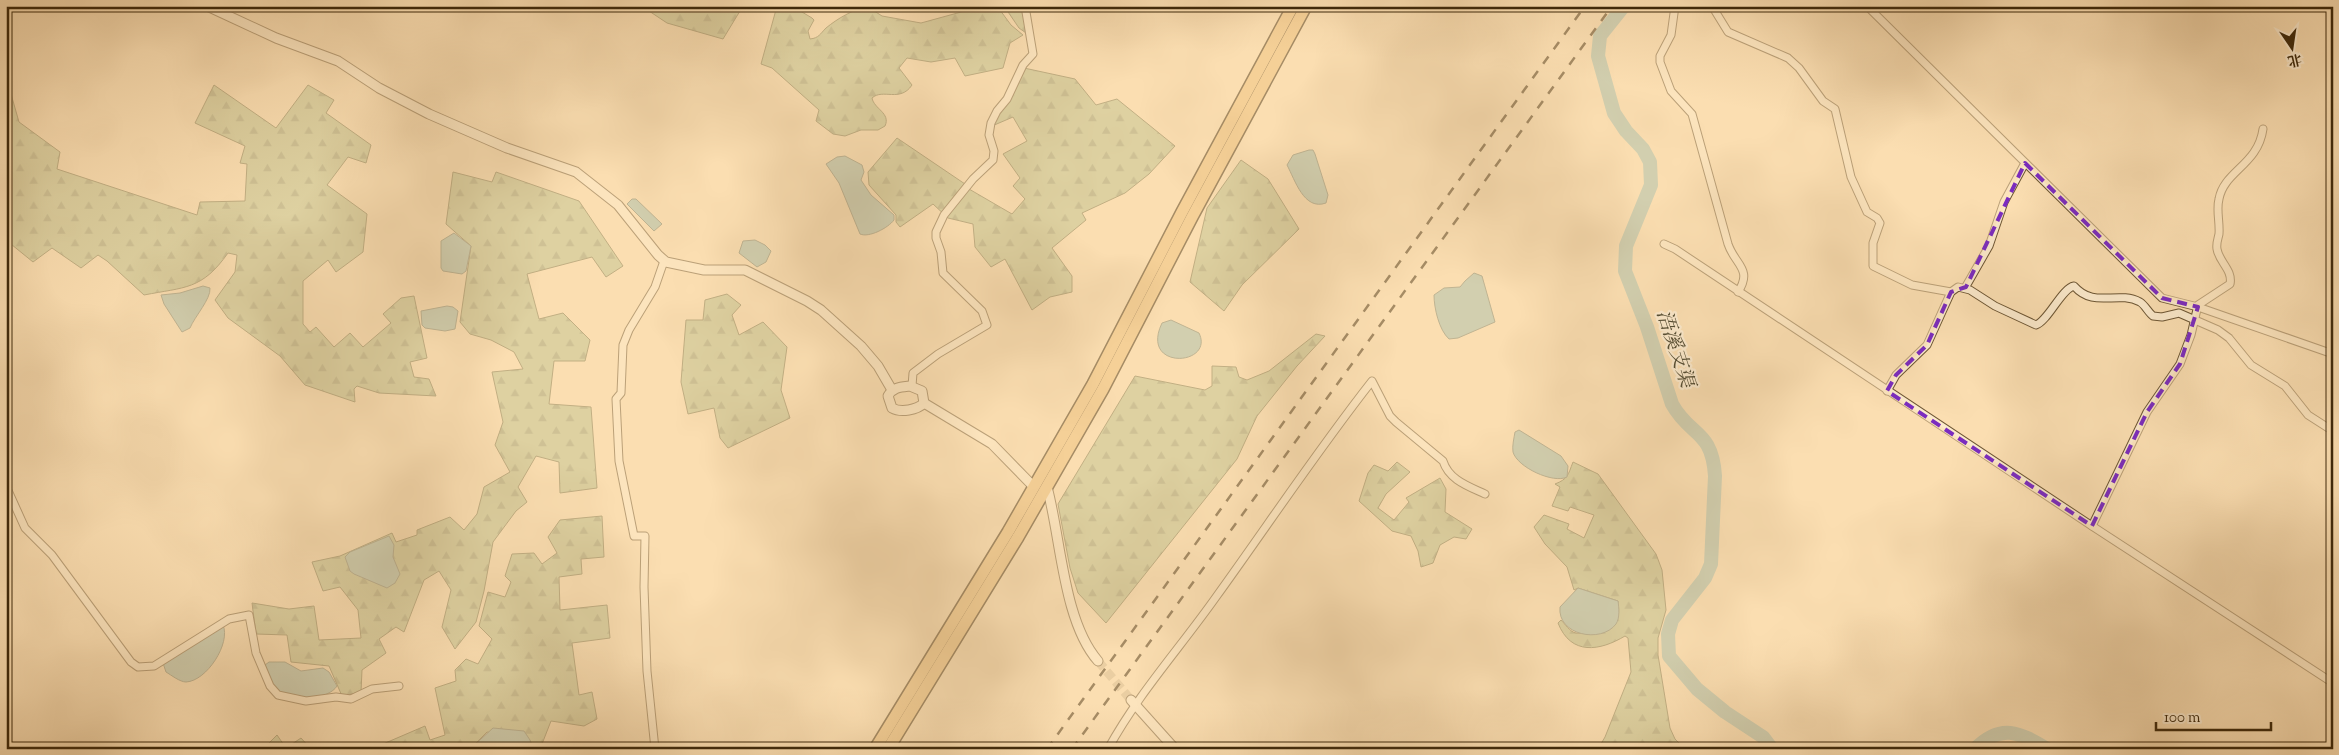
<svg xmlns="http://www.w3.org/2000/svg" width="2339" height="755" viewBox="0 0 2339 755" font-family="'Sorts Mill Goudy','Noto Serif SC',serif">
  <style>
    .forest { fill: url(#forest-firs); stroke: #7c764d }
    .water { fill: #9fbcae; stroke: #78816d }
    .lines { fill: none; stroke-linecap: round; stroke-linejoin: round }
    .river { stroke: #9fbcae; stroke-width: 14 }
    .tertiary-tunnel { stroke: #d5ba90; stroke-width: 9; stroke-dasharray: 9 4.5; stroke-linecap: butt }
    .minor-casing { stroke: #6d5634; stroke-width: 9 }
    .tertiary-casing { stroke: #6d5634; stroke-width: 11 }
    .primary-casing { stroke: #3e290b; stroke-width: 14 }
    .minor { stroke: #fceacc; stroke-width: 7 }
    .tertiary { stroke: #fceacc; stroke-width: 9 }
    .primary { stroke: #eebf78; stroke-width: 11 }
    .rail { stroke: #3e290b; stroke-width: 2.5; stroke-dasharray: 9 9; stroke-linecap: butt }
    .marked { fill: none; stroke: #7b2cbf; stroke-width: 4; stroke-dasharray: 10 6; stroke-linejoin: round }
    .labels { text-anchor: middle; dominant-baseline: central; stroke-width: 4.5; stroke-linejoin: round; paint-order: stroke }
    .water-label { font-size: 20px; font-style: italic; fill: #564e34; stroke: #fceacc }
  </style>
  <defs>
    <pattern id="forest-firs" width="22" height="20" patternUnits="userSpaceOnUse" patternTransform="scale(1.25)"><rect width="22" height="20" fill="#bac28f"/><path d="M5 1l3.5 6h-7zM16 11l3.5 6h-7z" fill="#999e73"/></pattern>
  </defs>
  <rect width="100%" height="100%" fill="#fbdeb1"/>
  <filter id="stains"><feTurbulence type="fractalNoise" baseFrequency=".004" numOctaves="4"/><feColorMatrix values="0 0 0 0 .2 0 0 0 0 .09 0 0 0 0 .02 0 0 0 .5 -.17"/></filter>
  <radialGradient id="worn" r=".72"><stop offset=".6" stop-color="#630" stop-opacity="0"/><stop offset="1" stop-color="#630" stop-opacity=".3"/></radialGradient>
  <!-- forest -->
  <g class="forest">
    <polygon points="652,6 743,6 723,39 667,23 649,11"/>
    <path d="M 777,6 L 792,6 L 812,18 L 814,20 L 808,31 L 810,39 C 819,38 820,34 826,28 C 837,19 853,9 868,7 L 882,16 L 921,23 L 983,6 L 997,6 L 1011,25 L 1023,35 L 1010,43 L 1003,68 L 965,76 L 955,58 L 931,62 L 907,58 L 899,68 L 912,85 C 900,103 883,88 872,98 C 874,109 891,113 885,126 L 878,130 L 861,130 L 845,136 L 833,134 L 816,121 L 819,110 L 772,68 L 761,64 Z"/>
    <polygon points="1004,6 1022,6 1026,33 1019,28"/>
    <polygon points="1024,68 1075,79 1096,105 1117,99 1175,146 1149,174 1125,193 1082,213 1086,220 1052,248 1072,276 1072,292 1050,297 1032,310 1005,259 991,267 975,247 973,224 948,218 933,204 900,227 896,222 896,215 869,185 868,172 897,138 965,184 969,189 1012,214 1025,199 1013,186 1020,178 1003,154 1027,141 1013,117 992,126 997,115 1008,103"/>
    <path d="M 214,85 L 276,128 L 308,85 L 334,100 L 326,113 L 371,145 L 366,163 L 348,157 L 327,185 L 367,214 L 363,252 L 336,272 L 328,260 L 303,281 L 303,324 L 310,332 L 316,327 L 334,347 L 350,333 L 363,347 L 391,323 L 383,314 L 401,298 L 414,296 L 427,358 L 410,362 L 414,377 L 429,379 L 436,396 L 379,393 L 357,386 L 354,389 L 355,402 L 305,385 L 280,356 L 228,318 L 215,300 L 235,272 L 237,255 L 228,253 C 202,290 185,287 144,295 L 107,261 L 98,255 L 81,268 L 52,248 L 33,262 L 6,240 L 6,96 L 11,94 L 19,122 L 60,152 L 57,169 L 197,215 L 200,202 L 245,201 L 247,164 L 240,163 L 245,146 L 195,123 Z"/>
    <polygon points="1241,160 1268,179 1299,229 1242,285 1224,311 1190,282 1207,208"/>
    <polygon points="453,172 492,182 496,172 579,201 623,266 606,277 592,257 527,274 539,319 563,313 590,340 585,361 554,361 549,404 591,407 597,488 560,493 559,462 536,456 518,487 527,502 516,511 493,542 484,591 476,622 455,649 442,627 451,590 439,571 424,580 404,632 396,627 379,639 386,653 362,670 361,692 342,696 329,666 291,662 287,635 256,634 252,603 289,609 314,606 319,640 361,638 358,610 340,587 323,591 312,562 340,556 392,533 396,542 417,535 417,530 450,517 464,530 477,514 484,487 510,472 495,445 503,422 492,372 523,369 514,352 491,340 470,334 460,322 471,246 446,224"/>
    <polygon points="727,294 741,305 732,315 739,335 763,322 787,347 781,390 790,418 728,448 720,438 714,408 688,414 681,382 686,320 703,320 705,300"/>
    <polygon points="1316,334 1325,336 1297,366 1257,416 1237,459 1106,623 1078,593 1070,568 1058,504 1135,376 1205,390 1212,386 1212,366 1236,367 1239,377 1247,380 1269,371"/>
    <polygon points="1397,462 1410,472 1386,494 1378,508 1394,520 1409,502 1406,498 1440,478 1446,489 1445,512 1472,529 1466,539 1454,537 1440,545 1433,563 1421,567 1418,551 1411,536 1392,531 1359,501 1368,473 1374,465 1388,471"/>
    <path d="M 1573,462 L 1598,474 L 1656,554 L 1662,570 L 1666,610 L 1658,638 L 1658,655 L 1670,728 L 1675,739 L 1681,745 L 1681,749 L 1598,749 L 1605,737 L 1631,672 L 1628,638 L 1625,636 C 1600,651 1571,656 1558,623 L 1561,620 C 1565,624 1570,632 1576,633 C 1581,634 1587,632 1592,631 C 1614,629 1621,625 1618,601 L 1578,588 L 1574,590 L 1567,567 L 1545,544 L 1534,527 L 1544,515 L 1569,524 L 1567,529 L 1584,538 L 1594,515 L 1570,507 L 1568,511 L 1552,506 L 1560,487 L 1555,484 C 1568,479 1568,475 1573,462 Z"/>
    <polygon points="602,516 604,557 581,559 582,574 559,577 560,610 607,605 610,638 572,643 579,695 592,692 597,719 584,726 551,721 542,744 532,745 530,740 487,732 470,749 384,749 383,744 425,726 430,740 445,735 435,688 456,681 455,670 466,659 478,664 492,639 479,626 488,592 505,597 511,582 505,576 512,554 534,553 542,564 557,553 548,537 560,520"/>
    <polygon points="277,735 286,748 301,738 311,749 270,749 267,745"/>
  </g>
  <!-- water -->
  <g class="water">
    <path d="M 1309,150 L 1313,150 L 1315,154 L 1328,195 L 1326,203 C 1304,211 1295,180 1287,165 L 1293,155 Z"/>
    <path d="M 845,156 L 862,165 L 864,172 L 861,180 L 871,195 L 894,215 L 894,220 C 888,228 869,238 860,234 L 839,183 L 826,164 L 837,157 Z"/>
    <polygon points="632,199 636,199 662,224 654,231 627,204"/>
    <polygon points="454,233 471,246 466,271 462,274 443,271 441,268 441,241"/>
    <polygon points="755,240 765,245 771,251 766,262 757,267 739,253 743,241"/>
    <path d="M 1474,273 L 1482,276 L 1495,322 L 1458,338 L 1449,339 C 1439,330 1434,308 1434,295 L 1444,288 L 1460,287 L 1465,281 Z"/>
    <path d="M 203,286 L 210,288 C 211,299 195,316 190,328 L 182,332 L 164,304 L 161,295 L 180,293 Z"/>
    <polygon points="447,306 453,307 458,311 455,329 445,331 425,328 422,325 421,311"/>
    <path d="M 1171,320 L 1199,333 C 1215,366 1139,371 1162,323 Z"/>
    <path d="M 1519,430 L 1561,456 L 1568,466 L 1567,477 C 1553,484 1517,467 1513,452 C 1512,446 1514,438 1515,432 Z"/>
    <polygon points="389,536 394,545 393,557 400,574 395,583 387,588 354,574 350,571 345,557 350,552"/>
    <path d="M 1578,588 L 1618,601 C 1619,608 1620,618 1616,624 C 1601,644 1557,635 1560,607 Z"/>
    <path d="M 223,625 C 231,643 207,681 186,682 C 180,682 171,675 166,672 L 163,663 Z"/>
    <path d="M 269,662 L 285,662 L 301,671 L 323,668 L 329,672 L 337,686 C 329,699 296,702 283,695 C 272,690 269,676 265,665 Z"/>
    <polygon points="493,728 524,731 530,740 532,749 470,749"/>
  </g>
  <g class="lines">
    <!-- river -->
    <g class="river">
      <path d="M 1624,6 L 1600,36 L 1598,56 L 1614,113 L 1626,131 L 1643,149 L 1650,162 L 1651,185 L 1626,246 L 1625,271 L 1647,327 L 1672,404 C 1690,437 1712,429 1715,476 L 1711,564 L 1705,578 L 1672,620 L 1668,634 L 1669,656 L 1697,689 L 1725,712 L 1763,737 L 1772,749"/>
      <path d="M 1975,749 C 2001,723 2019,732 2047,749"/>
    </g>
    <!-- tertiary-tunnel -->
    <polyline class="tertiary-tunnel" points="1098,661 1131,700"/>
    <defs>
      <g id="minor">
        <path d="M 1675,6 L 1671,35 L 1660,56 L 1660,62 L 1671,91 L 1692,114 L 1728,244 C 1735,265 1753,269 1738,292"/>
        <polyline points="1712,6 1728,32 1788,58 1799,68 1823,101 1835,109 1851,177 1867,212 1877,218 1880,223 1873,243 1873,266 1912,285 1951,292"/>
        <polyline points="1867,6 2162,298 2198,307 2333,354"/>
        <polyline points="1664,244 1675,249 2092,526 2333,683"/>
        <polyline points="1965,288 1989,246 2004,202 2025,163"/>
        <polyline points="912,386 913,373 938,354 987,325 982,311 943,273 941,252 936,238 936,232 944,215 973,179 993,160 994,151 989,135 991,123 997,111 1007,99 1023,65 1033,54 1025,6"/>
        <path d="M 1887,391 L 1896,375 L 1927,345 L 1951,292 L 1958,287 L 1970,290 L 1995,306 L 2036,325 C 2048,321 2062,288 2074,286 C 2094,309 2117,290 2140,302 C 2145,305 2148,312 2153,316 L 2162,317 L 2179,313 L 2218,330 L 2229,338 L 2251,365 L 2285,386 L 2308,415 L 2333,431"/>
        <polyline points="6,486 25,528 52,555 131,662 138,667 154,666 229,619 249,615 256,653 270,686 278,695 306,701 336,697 351,699 372,689 399,686"/>
        <path d="M 2092,526 L 2147,412 L 2180,364 L 2191,335 L 2198,305 L 2230,284 C 2233,270 2219,262 2217,249 C 2216,243 2218,239 2219,234 C 2220,222 2216,210 2219,199 C 2224,171 2258,165 2263,129"/>
        <polyline points="655,749 647,671 644,587 645,536 634,536 619,461 616,399 621,393 623,345 629,330 655,287 664,261"/>
        <path d="M 1108,749 C 1138,694 1180,648 1216,597 C 1268,525 1317,451 1372,381 L 1390,416 L 1396,422 L 1443,461 C 1449,480 1468,486 1485,494"/>
      </g>
      <g id="tertiary">
        <polyline points="207,6 276,38 338,61 379,88 429,114 507,148 576,172 618,205 658,255 666,262 704,270 745,270 807,301 821,310 861,346 878,366 892,390"/>
        <path d="M 910,386 L 922,391 L 924,403 C 917,410 901,413 892,408 L 888,396 C 893,387 901,387 910,386 Z"/>
        <polyline points="924,403 992,444 1034,487"/>
        <path d="M 1047,487 C 1061,538 1063,621 1098,661"/>
        <polyline points="1131,700 1175,749"/>
      </g>
      <g id="primary">
        <polyline points="875,749 1008,532 1093,384 1182,212 1293,6"/>
        <polyline points="888,749 1018,537 1103,389 1192,217 1306,6"/>
      </g>
    </defs>
    <!-- minor casing -->
    <use href="#minor" class="minor-casing"/>
    <!-- tertiary casing -->
    <use href="#tertiary" class="tertiary-casing"/>
    <!-- primary casing -->
    <use href="#primary" class="primary-casing"/>
    <!-- minor -->
    <use href="#minor" class="minor"/>
    <!-- tertiary -->
    <use href="#tertiary" class="tertiary"/>
    <!-- primary -->
    <use href="#primary" class="primary"/>
    <!-- rail -->
    <g class="rail">
      <polyline points="1047,749 1585,6"/>
      <polyline points="1072,749 1612,6"/>
    </g>
  </g>
  <!-- marked area -->
  <path d="M0 0H2339V755H0ZM 2025,163 L 2162,298 L 2198,307 L 2180,364 L 2147,412 L 2092,526 L 1887,391 L 1896,375 L 1927,345 L 1951,292 L 1966,287 Z" fill="#fbdeb1" fill-opacity=".55" fill-rule="evenodd"/>
  <path class="marked" d="M 2025,163 L 2162,298 L 2198,307 L 2180,364 L 2147,412 L 2092,526 L 1887,391 L 1896,375 L 1927,345 L 1951,292 L 1966,287 Z"/>
  <g class="labels">
    <!-- water labels -->
    <g class="water-label">
      <text transform="translate(1674 349) rotate(72)">浯溪支渠</text>
    </g>
  </g>
  <!-- margin -->
  <rect width="2339" height="755" fill="none" stroke="#fbdeb1" stroke-width="25"/>
  <rect x="8" y="8" width="2324" height="740" fill="none" stroke="#3e290b" stroke-width="2.5"/>
  <rect x="12" y="12" width="2314" height="730" fill="none" stroke="#3e290b"/>
  <!-- north arrow -->
  <g transform="translate(2292 48) rotate(167)" stroke="#fceacc" stroke-width="4" paint-order="stroke">
  <path d="M0-4L9 19L0 12L-9 19Z" fill="#3e290b"/>
  <text y="-8" font-size="14" font-weight="bold" text-anchor="middle" fill="#3e290b">北</text>
  </g>
  <!-- scale -->
  <path d="M2156 722v8h115v-8" fill="none" stroke="#3e290b" stroke-width="2.5"/>
  <text x="2164" y="722" font-size="15" fill="#3e290b" stroke="#fceacc" stroke-width="4" paint-order="stroke">100 m</text>
  <rect width="100%" height="100%" filter="url(#stains)"/>
  <rect width="100%" height="100%" fill="url(#worn)"/>
</svg>
